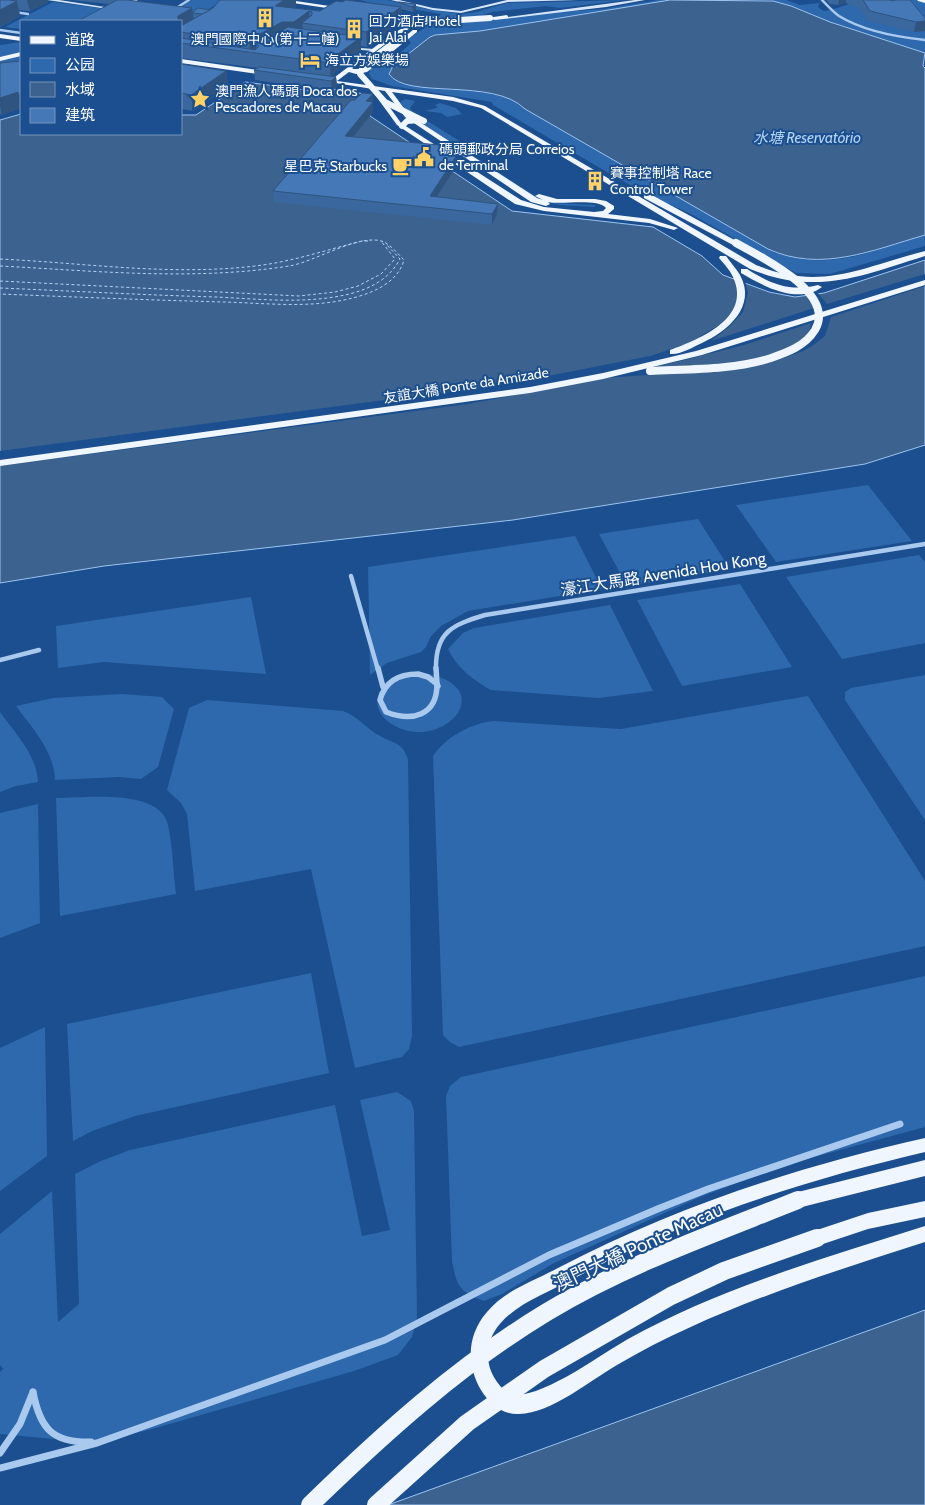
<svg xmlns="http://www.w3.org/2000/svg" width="925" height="1505" viewBox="0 0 925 1505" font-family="Cabin,'Noto Sans SC',sans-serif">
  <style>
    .green { fill: #2e69ad }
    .water { fill: #3c6290; stroke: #9cc4f0 }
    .pier { fill: #1b4f8f; fill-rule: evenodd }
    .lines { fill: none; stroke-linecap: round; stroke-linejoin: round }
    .ferry { stroke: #b5d3f5; stroke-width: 1; stroke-dasharray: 3 2.5; stroke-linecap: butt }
    .street-far3 { stroke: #a9c9ee; stroke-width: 2.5 }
    .street-far2 { stroke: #a9c9ee; stroke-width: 4.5 }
    .street-far1 { stroke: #a9c9ee; stroke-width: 5.5 }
    .street { stroke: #a9c9ee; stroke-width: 7 }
    .secondary { fill: #d6e6fa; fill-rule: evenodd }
    .primary { fill: #f0f6ff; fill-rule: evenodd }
    .primary-bridge-far2 { stroke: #f0f6ff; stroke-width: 6 }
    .primary-bridge-far1 { stroke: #f0f6ff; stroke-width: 8 }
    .primary-bridge { stroke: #f0f6ff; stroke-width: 18 }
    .wall { fill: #3a679d }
    .shaded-wall { fill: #305480 }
    .building { fill: #4478b7; stroke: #305480 }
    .labels { text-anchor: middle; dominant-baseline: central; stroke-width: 4; stroke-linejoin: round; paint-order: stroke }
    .far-poi-label { font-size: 14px; fill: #fff; stroke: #1b4f8f; text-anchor: start }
    .far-street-label { font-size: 14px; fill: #fff; stroke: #1b4f8f }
    .far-water-label { font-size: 15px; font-style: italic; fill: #b5d3f5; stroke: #1b4f8f }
    .street-label { font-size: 16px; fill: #fff; stroke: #1b4f8f }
    .near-street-label { font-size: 19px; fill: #fff; stroke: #1b4f8f }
  </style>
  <rect width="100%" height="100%" fill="#1b4f8f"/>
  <!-- green -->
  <g class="green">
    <polygon points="192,0 224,0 197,16 170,13"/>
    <polygon points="360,0 387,0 427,9 462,14 476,12 507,3 625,0 560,8 546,6 492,12 474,18 438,18 441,14 399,7 394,9"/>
    <path d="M 658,0 L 670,0 L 480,31 L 435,35 L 430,37 L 393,66 L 389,74 C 405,100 493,77 525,109 L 775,253 C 788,256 800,260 813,260 C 851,263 889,245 925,235 L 925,246 L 830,274 L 796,273 L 691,214 L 643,192 L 617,178 L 493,105 L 492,102 L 392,86 L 372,79 L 369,74 L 370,69 C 389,66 397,55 411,43 L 408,39 L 429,25 L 436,23 L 486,21 L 532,14 L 603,9 Z"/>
    <polygon points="769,0 786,0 800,5 820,3 818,6 819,8 824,11 831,10 855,2 856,0 916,0 925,3 925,53 830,22 791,6"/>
    <polygon points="53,2 108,9 87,21 21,21 21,29 5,27"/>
    <polygon points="21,42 21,66 0,68 0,45"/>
    <polygon points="405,99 415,101 410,108 413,112 466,145 459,147 541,200 554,203 595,205 595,207 560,205 540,200 411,116 400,102"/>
    <polygon points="440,103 456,108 462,114 447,117 441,113 425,111 436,108 438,107 435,105"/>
    <polygon points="868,485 912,541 776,562 736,505"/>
    <polygon points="698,519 730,569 627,586 599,534"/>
    <polygon points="575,536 602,589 468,611 441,626 431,636 426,647 421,652 387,663 370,675 368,567"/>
    <polygon points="919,555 925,562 925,643 842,659 786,577"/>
    <polygon points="740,584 792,667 682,686 637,600"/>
    <polygon points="251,597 266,674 104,662 58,668 56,626"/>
    <path d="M 610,605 L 653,691 L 598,698 L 491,690 C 474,681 456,667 448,649 L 463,633 L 474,628 Z"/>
    <path d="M 424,673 C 502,687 443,752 395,726 C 371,714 371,686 397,678 C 406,675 415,675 424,673 Z"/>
    <polygon points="925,675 925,820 845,700 845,692 851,688"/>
    <path d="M 122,694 L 162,697 L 174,709 L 158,767 L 141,779 L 119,777 L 55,780 C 54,751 33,729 16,706 L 53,698 Z"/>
    <path d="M 808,696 L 925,881 L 925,946 L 459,1047 L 450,1042 L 443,1035 L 433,756 C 446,737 471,723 494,721 L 621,729 Z"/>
    <path d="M 207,700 L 343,711 C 358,716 367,730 382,737 C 389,741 397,742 403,749 C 405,752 407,756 408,760 L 412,1036 L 409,1049 L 402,1057 L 355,1068 L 311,869 L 195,891 L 187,814 L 181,803 L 167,790 L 189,708 Z"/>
    <path d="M 0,712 C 15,733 37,755 38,782 L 16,786 L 0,792 Z"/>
    <path d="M 56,798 C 85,798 160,788 168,825 C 173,847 173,872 176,894 L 60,916 Z"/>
    <polygon points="38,804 40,923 0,938 0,813"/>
    <polygon points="311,973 329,1073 135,1116 92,1131 73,1141 67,1024"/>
    <path d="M 925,976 L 925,1127 L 785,1165 L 700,1197 L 554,1263 L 502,1294 L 484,1301 C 459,1291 457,1287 452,1261 L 446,1096 L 450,1086 L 461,1077 Z"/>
    <polygon points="45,1027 47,1156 0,1191 0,1048"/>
    <polygon points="397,1092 411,1101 414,1111 417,1318 412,1337 398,1355 354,1371 152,1429 97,1443 0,1434 0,1372 3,1369 0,1365 0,1234 52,1191 58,1322 79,1304 75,1174 101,1161 130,1150 335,1105 362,1236 390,1230 360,1100"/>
  </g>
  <!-- water -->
  <g class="water">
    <path d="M 670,0 L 773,1 L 791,6 L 830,22 L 925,53 L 923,66 L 925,68 L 925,235 C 873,250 821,273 768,249 L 525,109 C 493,77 406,100 389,74 L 393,66 L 430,37 L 435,35 L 480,31 Z"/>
    <polygon points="245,82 328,93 333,89 365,94 370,116 512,211 653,227 702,256 723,275 769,292 795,297 824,293 925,260 925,445 865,464 513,520 104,566 0,583 0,120 21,114 21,134 181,134 181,115 196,115"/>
    <polygon points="925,1310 925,1505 388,1505"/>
  </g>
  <!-- pier -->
  <path class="pier" d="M 925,274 L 925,286 L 831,317 L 825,336 L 812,346 L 803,351 L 775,361 L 718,370 L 605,378 L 468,404 L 0,466 L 0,451 L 475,388 L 548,376 L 650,356 L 689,343 L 721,324 L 734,310 L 739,294 L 739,278 L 745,280 L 748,293 L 743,312 L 729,327 L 711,341 L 814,308 L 805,294 L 817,292 L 827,304 ZM 811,323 L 809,333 L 799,342 L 765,357 L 730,363 L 652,368 L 744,345 Z"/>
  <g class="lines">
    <!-- ferry -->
    <g class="ferry">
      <path d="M 0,259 C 85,263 170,276 255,266 C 291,262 326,250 362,241 L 371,241"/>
      <path d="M 0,266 C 97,271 193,281 289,266 C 315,262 361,232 384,242 C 392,246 398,254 404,260 C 397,285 368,295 344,300 C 305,308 263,303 223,302 C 149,300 74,297 0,294"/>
      <polyline points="0,281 299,296 335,292 358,286 381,274 395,259 381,241"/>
      <path d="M 0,288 C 72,291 144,295 216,297 C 259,299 303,304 345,295 C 368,290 389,280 400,259 L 386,244"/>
    </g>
    <!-- street-far3 -->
    <g class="street-far3">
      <path d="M 822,0 C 827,5 833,12 839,16 C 863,31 897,37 925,40"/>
      <polyline points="173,10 189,0"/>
      <polyline points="14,12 28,14"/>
      <polyline points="0,30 21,33"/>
    </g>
    <!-- street-far2 -->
    <g class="street-far2">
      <polyline points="351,576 378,670"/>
      <polyline points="0,660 39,650"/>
      <path d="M 436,670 C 435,632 452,625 485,615 L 925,544"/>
    </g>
    <!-- street-far1 -->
    <g class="street-far1">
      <polyline points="378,668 383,687"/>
      <polyline points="436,668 437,684"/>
      <path d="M 418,674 L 428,677 L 437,684 C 437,716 412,722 386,712 L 380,700 C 385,681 400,674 418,674 Z"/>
      <polyline points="437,684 438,686"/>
    </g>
    <!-- street -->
    <g class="street">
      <path d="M 33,1392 C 40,1429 53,1443 91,1442"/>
      <polyline points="0,1453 20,1424 33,1392"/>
      <polyline points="0,1468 97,1443 385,1340 549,1255 660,1208 708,1189 900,1124"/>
    </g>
    <!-- secondary -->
    <g class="secondary">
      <polygon points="47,0 59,0 118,9 133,0 138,0 103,21 98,21 115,10"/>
      <polygon points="391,0 399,0 433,8 461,11 507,0 578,0 508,2 461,13 433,10"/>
      <polygon points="635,0 645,0 606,7 495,20 493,19"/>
      <polygon points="431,21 446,22 431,23 422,26 420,25"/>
      <polygon points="346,47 374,49 376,50 374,51 348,49"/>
    </g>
    <!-- primary -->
    <g class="primary">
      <polygon points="273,0 289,0 343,8 340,10"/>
      <polygon points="917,0 925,0 925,3 918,1"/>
      <path d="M 399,12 L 414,17 L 418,24 L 396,36 L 352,69 L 363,69 L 413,30 L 417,30 L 417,32 L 367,72 L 356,74 L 349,72 L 337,81 L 453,97 L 485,106 L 756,265 C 821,292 862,267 925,251 L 925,256 C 861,276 817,296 750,269 L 481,108 L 453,101 L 392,92 L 409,115 L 537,198 L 543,200 L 535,196 L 539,194 L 557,199 L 595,199 L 606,201 L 614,206 L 614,209 L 608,214 L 650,219 L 678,228 L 674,230 L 649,223 L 544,211 L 515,204 L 397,125 L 373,92 L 374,91 L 378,91 L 401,123 L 521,200 L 544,207 L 594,212 L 603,211 L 606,208 C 597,198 563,205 548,202 L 550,204 L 546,206 L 531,202 L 405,117 L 385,91 L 317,80 L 320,78 L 331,80 L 392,34 L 412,23 L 410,19 L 397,15 Z"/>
      <polygon points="507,15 509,18 490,20 487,18"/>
      <polygon points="0,34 21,37 21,41 0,38"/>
      <polygon points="21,52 21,56 0,61 0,57"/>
      <polygon points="181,59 271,72 274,74 271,76 181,63"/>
      <polygon points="644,194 650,194 740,243 733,245 644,198"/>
      <path d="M 720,256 L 726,256 C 730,262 736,268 740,275 C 757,306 728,331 702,343 C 693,347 680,355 670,354 L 670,350 C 700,339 752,318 733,277 C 730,270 724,264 719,258 Z"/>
      <path d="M 741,269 L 747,269 C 771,284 790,292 818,285 L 822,287 C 798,305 763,286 741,273 Z"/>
      <polygon points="925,280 925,285 702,355 603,379 530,393 0,466 0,460 530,387 603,373 696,351"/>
      <path d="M 925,1138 L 925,1152 C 802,1181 684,1219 573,1279 C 542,1296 487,1313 488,1356 C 488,1371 497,1385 509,1394 C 538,1402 601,1354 628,1339 C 720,1288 824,1258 925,1226 L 925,1242 C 820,1276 713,1309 617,1365 C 589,1381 552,1413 519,1414 C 502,1415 489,1403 481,1390 C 466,1364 467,1335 487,1312 C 505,1290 534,1281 558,1268 C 675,1207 797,1167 925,1138 Z"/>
      <polygon points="925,1160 925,1176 798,1208 792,1206 790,1200 792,1194 798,1192"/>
      <polygon points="925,1201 925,1217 868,1229 817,1246 811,1244 808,1238 811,1232 868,1213"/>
    </g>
    <!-- primary-bridge-far2 -->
    <g class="primary-bridge-far2">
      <polyline points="385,14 445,21 490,18"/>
      <polyline points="397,40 363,66 360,74 385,102 424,121"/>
      <polyline points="402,126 407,121 420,120"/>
    </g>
    <!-- primary-bridge-far1 -->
    <path class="primary-bridge-far1" d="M 650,371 C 690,369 733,370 771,358 C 788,352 805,346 815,330 C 837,293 761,257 736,243"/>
    <!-- primary-bridge -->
    <g class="primary-bridge">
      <path d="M 310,1505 C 383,1434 459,1365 547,1312 C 625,1265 713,1234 798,1200"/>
      <polyline points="376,1505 467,1423 544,1369 671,1296 724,1271 817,1238"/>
    </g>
  </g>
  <!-- wall -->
  <g class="wall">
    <polygon points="0,0 48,0 48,2 30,11 19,10 20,16 0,27"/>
    <polygon points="71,0 127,0 192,8 193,12 210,10 225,0 296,0 296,6 294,8 320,11 342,2 398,7 399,2 416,4 416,10 413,12 401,9 402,21 367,47 361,46 361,51 334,73 334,76 333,77 336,77 337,86 332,91 255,80 254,70 258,68 181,58 181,21 109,4"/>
    <polygon points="826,0 910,0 925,18 925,31 914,32 868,21 860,9 846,3 838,5 830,4"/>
    <polygon points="0,63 21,108 2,115 0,114"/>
    <polygon points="181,64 226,71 228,87 193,111 181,109"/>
    <polygon points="373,94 373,112 353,137 456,167 436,197 498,204 497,214 492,225 274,202 273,191 355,100"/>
  </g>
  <!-- shaded-wall -->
  <g class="shaded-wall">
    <polygon points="27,0 48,0 48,2 30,11"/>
    <polygon points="284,0 296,0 296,6 277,20 275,6"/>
    <polygon points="839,0 846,0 846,3 838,5"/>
    <polygon points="17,1 20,16 0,27 0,10"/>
    <polygon points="416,4 416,10 413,12 412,7"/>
    <polygon points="401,7 402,21 367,47 366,32"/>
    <polygon points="192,8 194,22 181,30 181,21 178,21 178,16"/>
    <polygon points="309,11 310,24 302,23 303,30 259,46 256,44 257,51 250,52 249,40 282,22"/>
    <polygon points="925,21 925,31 914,32 916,22"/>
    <polygon points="361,37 361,51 334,73 334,76 330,78 330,60"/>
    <polygon points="226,71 228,87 193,111 191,95"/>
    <polygon points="336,77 337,86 332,91 331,81"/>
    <polygon points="18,92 21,94 21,108 2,115 0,106 0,98"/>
    <polygon points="373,94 373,112 346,146 345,136 366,101"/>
    <polygon points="456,156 456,167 430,207 430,196"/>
    <polygon points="498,204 497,214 492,225 492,214"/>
  </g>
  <!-- building -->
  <g class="building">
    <polygon points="0,0 9,0 17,1 0,10"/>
    <polygon points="117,0 127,0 192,8 178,16 178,21 78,21"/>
    <polygon points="220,0 284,0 275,6 320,11 336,1 342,2 346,0 401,7 366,32 302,23 312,15 312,12 309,11 294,22 282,22 249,40 226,39 181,32 181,26 213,8"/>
    <polygon points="863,0 889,0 892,1 896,0 910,0 925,18 925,21 916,22 870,11"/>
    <polygon points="398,2 399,2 416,4 412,7"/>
    <polygon points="198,8 210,10 202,14 193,13 193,12"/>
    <polygon points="288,27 361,37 330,60 333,61 330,63 181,43 181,38 255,50 259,46 256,44"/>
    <polygon points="21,61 21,94 18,95 18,92 0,98 0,63"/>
    <polygon points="181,64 226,71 191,95 181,93"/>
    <polygon points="260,67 336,77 331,81 254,70"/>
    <polygon points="362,93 373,94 366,101 373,102 345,136 439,145 456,156 430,196 498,204 492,214 273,191 351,100 355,100"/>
  </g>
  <!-- icons -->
  <defs>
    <symbol id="building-bare" viewBox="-9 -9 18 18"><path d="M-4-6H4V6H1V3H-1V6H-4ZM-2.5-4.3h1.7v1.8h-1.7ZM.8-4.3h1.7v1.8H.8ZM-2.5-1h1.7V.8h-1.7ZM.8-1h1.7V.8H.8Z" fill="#ffd166" stroke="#1b4f8f" stroke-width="2.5" paint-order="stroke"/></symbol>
    <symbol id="hotel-bare" viewBox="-9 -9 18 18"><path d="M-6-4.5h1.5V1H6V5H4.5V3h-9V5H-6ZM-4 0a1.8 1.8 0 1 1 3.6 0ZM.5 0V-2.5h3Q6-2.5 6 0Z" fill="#ffd166" stroke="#1b4f8f" stroke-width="2.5" paint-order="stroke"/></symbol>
    <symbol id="sight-bare" viewBox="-9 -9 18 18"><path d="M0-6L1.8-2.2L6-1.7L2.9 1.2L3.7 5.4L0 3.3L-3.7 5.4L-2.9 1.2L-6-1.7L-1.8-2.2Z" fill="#ffd166" stroke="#1b4f8f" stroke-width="2.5" paint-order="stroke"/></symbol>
    <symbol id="civic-bare" viewBox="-9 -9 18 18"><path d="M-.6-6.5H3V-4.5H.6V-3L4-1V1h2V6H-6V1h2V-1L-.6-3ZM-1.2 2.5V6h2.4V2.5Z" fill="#ffd166" stroke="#1b4f8f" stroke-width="2.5" paint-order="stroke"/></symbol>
    <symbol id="cafe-bare" viewBox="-9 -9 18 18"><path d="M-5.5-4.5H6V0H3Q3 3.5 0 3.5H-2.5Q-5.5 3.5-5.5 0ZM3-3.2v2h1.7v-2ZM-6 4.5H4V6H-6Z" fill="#ffd166" stroke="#1b4f8f" stroke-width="2.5" paint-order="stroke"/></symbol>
  </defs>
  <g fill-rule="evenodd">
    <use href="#building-bare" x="251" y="4" width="28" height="28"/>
    <use href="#building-bare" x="340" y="15" width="28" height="28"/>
    <use href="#hotel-bare" x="296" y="46" width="28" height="28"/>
    <use href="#sight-bare" x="186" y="85" width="28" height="28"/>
    <use href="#civic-bare" x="410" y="143" width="28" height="28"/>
    <use href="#cafe-bare" x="388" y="152" width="28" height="28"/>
    <use href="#building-bare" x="581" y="167" width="28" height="28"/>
  </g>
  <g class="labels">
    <!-- far-poi labels -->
    <g class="far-poi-label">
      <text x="369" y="21">回力酒店 Hotel<tspan x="369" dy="16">Jai Alai</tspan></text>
      <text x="265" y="39" text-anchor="middle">澳門國際中心(第十二幢)</text>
      <text x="325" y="60">海立方娛樂場</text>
      <text x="215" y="91">澳門漁人碼頭 Doca dos<tspan x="215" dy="16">Pescadores de Macau</tspan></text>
      <text x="439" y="149">碼頭郵政分局 Correios<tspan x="439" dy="16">de Terminal</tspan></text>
      <text x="387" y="166" text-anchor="end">星巴克 Starbucks</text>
      <text x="610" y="173">賽事控制塔 Race<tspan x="610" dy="16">Control Tower</tspan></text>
    </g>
    <!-- far-street labels -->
    <g class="far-street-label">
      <text transform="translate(466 385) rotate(-9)">友誼大橋 Ponte da Amizade</text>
    </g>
    <!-- far-water labels -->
    <g class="far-water-label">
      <text x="807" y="138">水塘 Reservatório</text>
    </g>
    <!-- street labels -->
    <g class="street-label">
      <text transform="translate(663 574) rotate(-9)">濠江大馬路 Avenida Hou Kong</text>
    </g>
    <!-- near-street labels -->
    <g class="near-street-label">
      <text transform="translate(638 1247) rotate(-25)">澳門大橋 Ponte Macau</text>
    </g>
  </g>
  <!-- legend -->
  <rect x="20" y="20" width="162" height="115" fill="#1b4f8f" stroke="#7695bc"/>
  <rect x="30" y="36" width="25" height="8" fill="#f0f6ff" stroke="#7695bc"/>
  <text x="65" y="45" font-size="15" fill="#ffffff">道路</text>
  <rect x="30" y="58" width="25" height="15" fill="#2e69ad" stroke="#7695bc"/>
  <text x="65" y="70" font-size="15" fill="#ffffff">公园</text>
  <rect x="30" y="82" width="25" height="15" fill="#3c6290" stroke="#7695bc"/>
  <text x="65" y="95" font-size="15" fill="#ffffff">水域</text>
  <rect x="30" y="108" width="25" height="15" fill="#4478b7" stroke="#7695bc"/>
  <text x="65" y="120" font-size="15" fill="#ffffff">建筑</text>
</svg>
